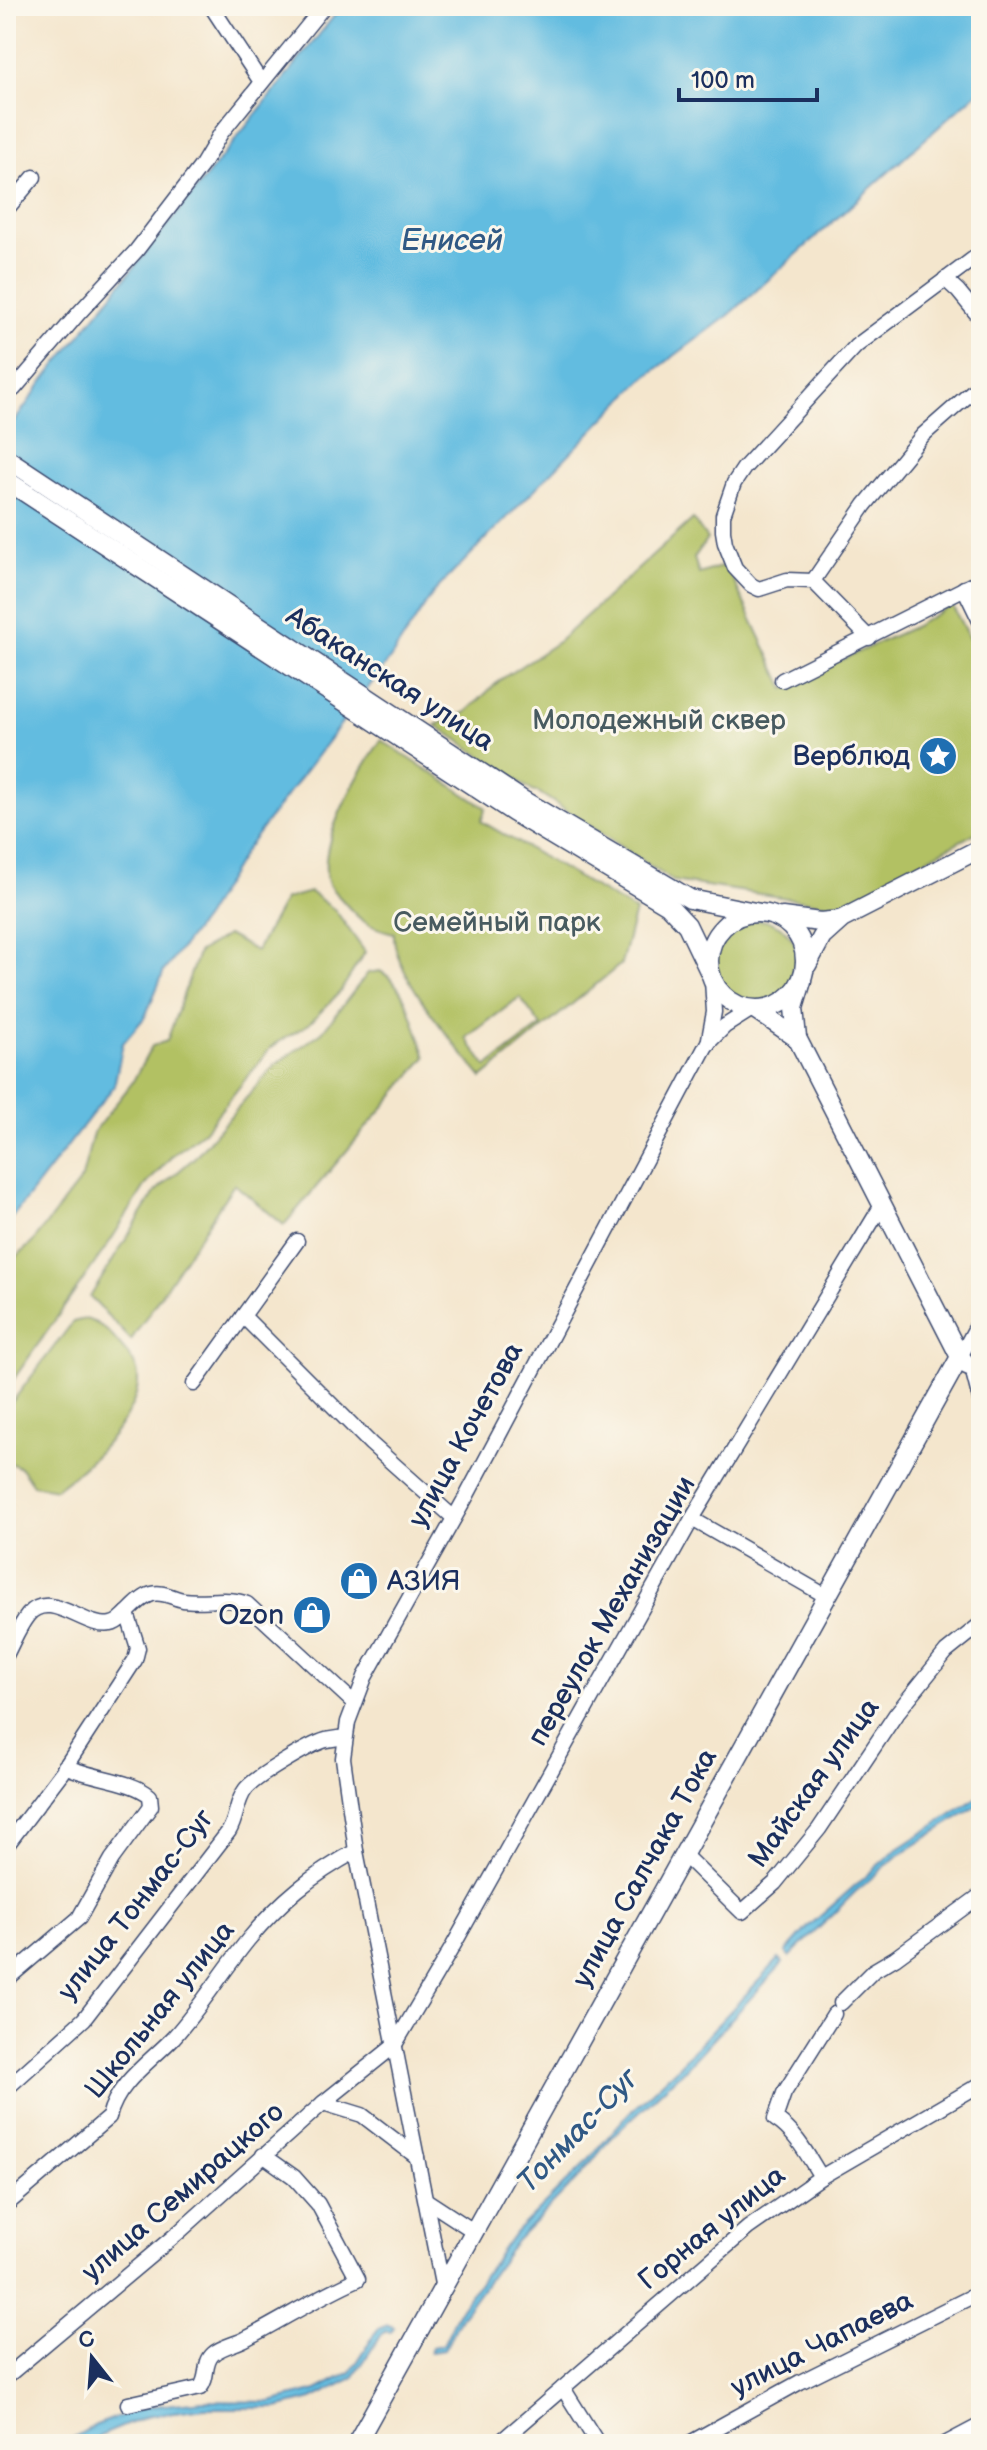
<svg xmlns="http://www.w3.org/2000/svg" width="987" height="2450" viewBox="0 0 987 2450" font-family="'Balsamiq Sans',sans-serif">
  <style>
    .green { fill: #b2c163; stroke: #667860; stroke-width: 2; fill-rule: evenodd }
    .water { fill: #62bce0; stroke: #3e769f; stroke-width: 2 }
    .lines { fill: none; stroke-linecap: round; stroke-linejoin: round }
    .minor-casing { stroke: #3c4a6f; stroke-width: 17 }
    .major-casing { stroke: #3c4a6f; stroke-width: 21 }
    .minor { stroke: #fff; stroke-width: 14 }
    .major { stroke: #fff; stroke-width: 18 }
    .labels { text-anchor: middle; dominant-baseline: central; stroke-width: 6; stroke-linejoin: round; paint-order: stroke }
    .street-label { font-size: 28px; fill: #1b2f5e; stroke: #fbf7ec }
    .park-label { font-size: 28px; fill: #485b60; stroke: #fbf7ec }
    .poi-label { font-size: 28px; fill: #1b2f5e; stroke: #fbf7ec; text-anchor: end }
    .water-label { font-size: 30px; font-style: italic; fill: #305985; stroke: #fbf7ec }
  </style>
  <rect width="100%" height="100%" fill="#fbf7ec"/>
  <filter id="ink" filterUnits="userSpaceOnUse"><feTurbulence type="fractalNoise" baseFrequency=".0125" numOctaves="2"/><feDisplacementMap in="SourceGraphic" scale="16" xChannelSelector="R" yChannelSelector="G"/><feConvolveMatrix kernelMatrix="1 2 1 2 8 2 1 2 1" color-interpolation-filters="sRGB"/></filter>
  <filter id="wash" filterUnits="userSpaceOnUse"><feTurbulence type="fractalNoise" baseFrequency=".006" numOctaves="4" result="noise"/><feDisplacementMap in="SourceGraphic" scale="32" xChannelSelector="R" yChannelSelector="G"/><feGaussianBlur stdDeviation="1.8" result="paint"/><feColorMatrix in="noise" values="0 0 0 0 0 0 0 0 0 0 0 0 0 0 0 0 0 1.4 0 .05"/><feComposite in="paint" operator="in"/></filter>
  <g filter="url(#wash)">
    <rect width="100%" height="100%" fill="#f4e6cd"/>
    <!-- green -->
    <g class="green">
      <polygon points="693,519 707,539 694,558 699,574 726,565 785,689 839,659 841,660 911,628 952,605 981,662 981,830 840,906 673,881 538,792 534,792 436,725 465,713 500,680 559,641"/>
      <path d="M 381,740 L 486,808 L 481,821 L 635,911 L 621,964 L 482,1078 C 458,1048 391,972 394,933 C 368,927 360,921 343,901 C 338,895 330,889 328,882 C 315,843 360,772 381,740 ZM 520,997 L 541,1026 L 487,1067 L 466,1038 Z"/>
      <polygon points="310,892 335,910 365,952 340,992 309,1024 272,1046 204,1131 173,1155 145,1186 111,1240 6,1390 6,1266 32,1243 82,1178 93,1133 132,1083 152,1046 167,1041 198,953 227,935 256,951 285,899"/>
      <circle cx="757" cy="962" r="42"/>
      <path d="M 380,971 C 408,986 415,1029 426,1057 L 284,1225 L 234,1184 L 131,1340 L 90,1297 L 156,1191 L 194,1158 L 275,1065 L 322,1032 L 368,973 Z"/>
      <path d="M 85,1319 C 101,1323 109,1332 119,1344 C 126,1352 134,1360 137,1370 C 147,1412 86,1467 56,1489 L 33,1485 L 21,1468 L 6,1461 L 6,1410 L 73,1322 Z"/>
    </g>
    <!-- water -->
    <g class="water">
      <polygon points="342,6 981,6 981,89 729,315 642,380 433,593 390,659 244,852 204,918 164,971 145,1017 123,1043 114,1086 6,1225 6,433 41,384"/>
      <polygon points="981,1795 981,1803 896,1857 855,1892 790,1957 786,1952 809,1926 892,1853"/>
      <polygon points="779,1959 783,1963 687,2067 612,2137 581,2175 516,2241 462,2316 444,2350 430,2352 432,2347 443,2345 460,2309 512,2236 580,2169 629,2113 676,2069"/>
      <polygon points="388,2325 394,2327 391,2332 386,2331 381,2335 353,2378 312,2399 277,2408 204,2408 150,2415 81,2444 62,2444 96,2425 145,2407 203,2401 271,2402 317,2390 351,2372 378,2329"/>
    </g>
  </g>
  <g filter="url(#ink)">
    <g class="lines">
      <defs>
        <g id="minor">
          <polyline points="211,6 261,82"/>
          <polyline points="6,210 34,177"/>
          <polyline points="945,279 958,291 981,319"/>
          <polyline points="6,391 14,389 78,314 136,251 202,165 221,133 324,6"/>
          <polyline points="813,581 865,505 923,435 981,384"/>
          <polyline points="964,588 981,623"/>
          <polyline points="869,638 813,581 787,580 759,589 751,585 735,568 725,543 723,531 723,515 734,483 744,468 856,346 981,253"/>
          <polyline points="782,680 981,580"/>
          <polyline points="708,1044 714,1012 712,980"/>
          <polyline points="243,1316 371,1444 454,1518"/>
          <polyline points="960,1357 981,1318"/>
          <polyline points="975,1370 974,1376 981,1403"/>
          <polyline points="194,1384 297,1241"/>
          <polyline points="692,1519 826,1596"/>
          <path d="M 6,1655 C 13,1642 19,1626 28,1615 C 50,1588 86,1630 111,1624 C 118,1623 122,1617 127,1613"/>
          <path d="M 6,1846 L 62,1772 L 135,1660 L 138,1648 L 127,1613 C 134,1606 142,1597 152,1594 C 163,1591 173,1598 183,1600 C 204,1603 229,1596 247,1604 L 354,1703"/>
          <polyline points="684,1855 742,1912 775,1883 819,1829 896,1714 946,1652 981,1624"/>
          <path d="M 6,1980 L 79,1918 L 112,1859 L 151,1806 L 150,1796 C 132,1780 90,1778 65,1766"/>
          <polyline points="841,2003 873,1971 895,1958 981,1895"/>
          <path d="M 6,2089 L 84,2019 L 229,1831 C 237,1818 236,1802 245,1790 C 253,1778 311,1744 326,1740 C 332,1739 339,1738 345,1737"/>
          <polyline points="323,2103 362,2115 417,2157"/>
          <path d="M 821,2177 C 808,2156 796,2132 775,2119 L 784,2093 L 834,2014"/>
          <polyline points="426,2200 475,2232"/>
          <path d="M 6,2205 L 109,2117 C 117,2083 150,2062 173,2038 C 201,2007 222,1972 248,1940 C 280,1901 312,1875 356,1851"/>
          <polyline points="443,2289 356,1851 343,1758 348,1722 365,1677 466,1497 707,1044 725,1026 752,1009"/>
          <polyline points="6,2377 179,2232 323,2103 394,2046 453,1946 692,1519 882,1205"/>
          <polyline points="563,2388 598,2444"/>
          <path d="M 128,2404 L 200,2388 C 209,2378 203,2363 213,2354 C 222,2346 237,2344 247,2338 C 284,2319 319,2296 358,2279 L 318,2204 L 294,2177 L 263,2155"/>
          <polyline points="498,2444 748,2228 821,2177 981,2084"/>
          <polyline points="688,2444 800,2382 981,2292"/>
          <polyline points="945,2444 981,2425"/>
        </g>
        <g id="major">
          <polyline points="6,458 521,799 690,899 760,913"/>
          <polyline points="6,480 513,812 668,905 687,925 710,973"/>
          <circle cx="757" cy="961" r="48"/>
          <polyline points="782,917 820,922 840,920"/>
          <polyline points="807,965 822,937 842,919 981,848"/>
          <polyline points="802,981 794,1008 797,1038 960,1357 967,1365 981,1371"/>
          <polyline points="756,1010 797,1038"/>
          <polyline points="356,2444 960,1357"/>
        </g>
      </defs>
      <!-- minor casing -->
      <use href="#minor" class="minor-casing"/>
      <!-- major casing -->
      <use href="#major" class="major-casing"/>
      <!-- minor -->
      <use href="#minor" class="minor"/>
      <!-- major -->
      <use href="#major" class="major"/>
    </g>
  </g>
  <!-- icons -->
  <defs>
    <symbol id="sight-disc" viewBox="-11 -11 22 22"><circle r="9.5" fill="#1f6fb2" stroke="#fbf7ec"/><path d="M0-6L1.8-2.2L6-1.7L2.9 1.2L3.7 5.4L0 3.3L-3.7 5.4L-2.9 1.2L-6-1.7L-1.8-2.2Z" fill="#fff"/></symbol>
    <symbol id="shop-disc" viewBox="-11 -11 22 22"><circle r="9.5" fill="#1f6fb2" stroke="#fbf7ec"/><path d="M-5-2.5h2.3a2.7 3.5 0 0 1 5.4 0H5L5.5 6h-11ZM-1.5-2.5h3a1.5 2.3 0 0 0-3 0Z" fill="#fff"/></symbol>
  </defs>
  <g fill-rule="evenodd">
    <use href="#sight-disc" x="916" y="734" width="44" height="44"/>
    <use href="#shop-disc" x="337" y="1559" width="44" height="44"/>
    <use href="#shop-disc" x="290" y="1593" width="44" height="44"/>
  </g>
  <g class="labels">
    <!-- street labels -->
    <g class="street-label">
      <text transform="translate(390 679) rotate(33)">Абаканская улица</text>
      <text transform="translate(466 1435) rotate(-61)">улица Кочетова</text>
      <text transform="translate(612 1611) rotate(-60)">переулок Механизации</text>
      <text transform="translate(814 1783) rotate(-54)">Майская улица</text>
      <text transform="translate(645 1868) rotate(-61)">улица Салчака Тока</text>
      <text transform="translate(136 1905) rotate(-52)">улица Тонмас-Суг</text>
      <text transform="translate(160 2010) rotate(-51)">Школьная улица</text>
      <text transform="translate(183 2192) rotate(-41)">улица Семирацкого</text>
      <text transform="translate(712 2228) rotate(-39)">Горная улица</text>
      <text transform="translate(822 2344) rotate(-27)">улица Чапаева</text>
    </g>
    <!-- park labels -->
    <g class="park-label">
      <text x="659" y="720">Молодежный сквер</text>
      <text x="497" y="922">Семейный парк</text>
    </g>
    <!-- poi labels -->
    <g class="poi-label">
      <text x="910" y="756">Верблюд</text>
      <text x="387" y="1581" text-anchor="start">АЗИЯ</text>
      <text x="284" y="1615">Ozon</text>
    </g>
    <!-- water labels -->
    <g class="water-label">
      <text x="452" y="241">Енисей</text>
      <text transform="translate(578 2131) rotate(-46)">Тонмас-Суг</text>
    </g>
  </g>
  <!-- margin -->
  <rect width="987" height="2450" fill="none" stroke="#fbf7ec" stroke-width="32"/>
  <!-- north arrow -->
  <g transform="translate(92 2358) rotate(343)" stroke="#fbf7ec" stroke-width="6" paint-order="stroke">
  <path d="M0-6L14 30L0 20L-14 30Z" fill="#1b2f5e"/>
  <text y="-12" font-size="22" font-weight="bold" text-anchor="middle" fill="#1b2f5e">С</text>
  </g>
  <!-- scale -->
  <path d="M679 88v12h138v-12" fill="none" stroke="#1b2f5e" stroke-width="4"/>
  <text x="691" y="88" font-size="24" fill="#1b2f5e" stroke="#fbf7ec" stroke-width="6" paint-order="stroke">100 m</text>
</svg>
